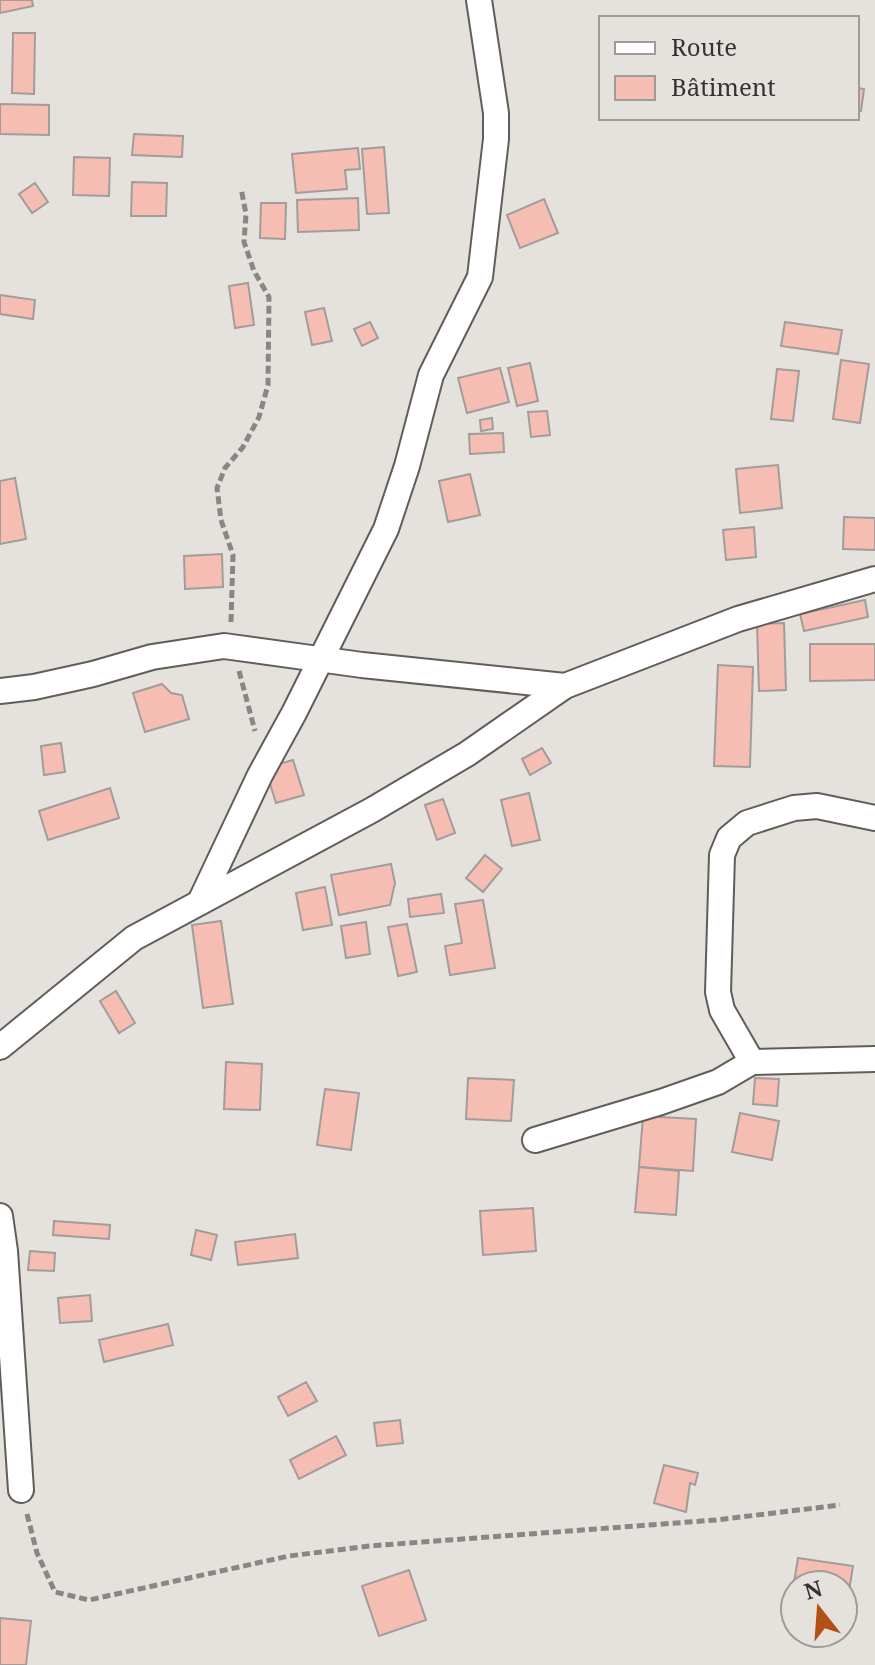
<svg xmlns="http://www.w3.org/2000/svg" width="875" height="1665" viewBox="0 0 875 1665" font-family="'Noto Serif',serif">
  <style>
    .building { fill: #f6beb2; stroke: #a29c9b; stroke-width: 2 }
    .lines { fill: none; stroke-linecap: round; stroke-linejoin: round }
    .minor-casing { stroke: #615e5a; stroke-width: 28 }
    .path { stroke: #898784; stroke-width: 5; stroke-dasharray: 8 4; stroke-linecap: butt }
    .minor { stroke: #fff; stroke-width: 24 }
  </style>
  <rect width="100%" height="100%" fill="#e5e1dd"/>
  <!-- building -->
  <g class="building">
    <polygon points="0,0 32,0 33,6 0,13"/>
    <polygon points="13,33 35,33 34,94 12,93"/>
    <polygon points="857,88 864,89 861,111 857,111"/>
    <polygon points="0,104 49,105 49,135 0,134"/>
    <polygon points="134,134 183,136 182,157 132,155"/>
    <polygon points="384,147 389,213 367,214 362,149"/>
    <polygon points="358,148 360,169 345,170 347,189 296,193 292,154"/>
    <polygon points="74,157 110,158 109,196 73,195"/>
    <polygon points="132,182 167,183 166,216 131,216"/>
    <polygon points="35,183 48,202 32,213 19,194"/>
    <polygon points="358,198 359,230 298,232 297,200"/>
    <polygon points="544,199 558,233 520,248 507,215"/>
    <polygon points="261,203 286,203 285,239 260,238"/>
    <polygon points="248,283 254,325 235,328 229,286"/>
    <polygon points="0,295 35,300 33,319 0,314"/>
    <polygon points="324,308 332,341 312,345 305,312"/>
    <polygon points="370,322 378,338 362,346 354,329"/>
    <polygon points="785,322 842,330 838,354 781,346"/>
    <polygon points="841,360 869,364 860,423 833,419"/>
    <polygon points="530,363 538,401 517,406 508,368"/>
    <polygon points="500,368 509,402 467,413 458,378"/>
    <polygon points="777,369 799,371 793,421 771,419"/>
    <polygon points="547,411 550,435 531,437 528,412"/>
    <polygon points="492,418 493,429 481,431 480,420"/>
    <polygon points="503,433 504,452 470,454 469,434"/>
    <polygon points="778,465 782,508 740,513 736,469"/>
    <polygon points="470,474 480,515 448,522 439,481"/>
    <polygon points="15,478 26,539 0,544 0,481"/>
    <polygon points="844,517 875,518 875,550 843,549"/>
    <polygon points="754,527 756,557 726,560 723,530"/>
    <polygon points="222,554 223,587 185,589 184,556"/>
    <polygon points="865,600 868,617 804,631 800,614"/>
    <polygon points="784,623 786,690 759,691 757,624"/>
    <polygon points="810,644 875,644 875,680 810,681"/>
    <polygon points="718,665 753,667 750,767 714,766"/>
    <polygon points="162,684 171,693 182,695 189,719 145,732 133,693"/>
    <polygon points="61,743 65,772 44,775 41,746"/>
    <polygon points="542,748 551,763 530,775 522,759"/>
    <polygon points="293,760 304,795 276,803 265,768"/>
    <polygon points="110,788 119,818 48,840 39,811"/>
    <polygon points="529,793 540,840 512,846 501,800"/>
    <polygon points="443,799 455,833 437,840 425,805"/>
    <polygon points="485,855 502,869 483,892 466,878"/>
    <polygon points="391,864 395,883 390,905 339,915 331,875"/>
    <polygon points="325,887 332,925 303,930 296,893"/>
    <polygon points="441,894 444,913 410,917 408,899"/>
    <polygon points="483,900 495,968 450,975 445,946 462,943 455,904"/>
    <polygon points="221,921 233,1004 203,1008 192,925"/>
    <polygon points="366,922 370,954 346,958 341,926"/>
    <polygon points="407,924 417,972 398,976 388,927"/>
    <polygon points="116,991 135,1023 119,1033 100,1001"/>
    <polygon points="226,1062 262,1064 260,1110 224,1109"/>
    <polygon points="468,1078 514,1080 511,1121 466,1119"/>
    <polygon points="755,1078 779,1079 777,1106 753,1104"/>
    <polygon points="325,1089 359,1093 351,1150 317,1145"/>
    <polygon points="740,1113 779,1121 772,1160 732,1152"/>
    <polygon points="643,1116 696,1119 693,1171 639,1167"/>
    <polygon points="639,1167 679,1171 676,1215 635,1212"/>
    <polygon points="533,1208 536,1251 483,1255 480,1211"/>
    <polygon points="54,1221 110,1225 109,1239 53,1235"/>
    <polygon points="196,1230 217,1235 211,1260 191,1255"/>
    <polygon points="295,1234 298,1258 238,1265 235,1242"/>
    <polygon points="30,1251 55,1253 54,1271 28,1270"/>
    <polygon points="90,1295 92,1321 60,1323 58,1298"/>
    <polygon points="168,1324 173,1345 104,1362 99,1340"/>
    <polygon points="306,1382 317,1401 288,1416 278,1397"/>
    <polygon points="400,1420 403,1443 377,1446 374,1423"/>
    <polygon points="336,1436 346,1455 299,1479 290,1460"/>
    <polygon points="664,1465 698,1473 695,1485 690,1483 686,1512 654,1503"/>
    <polygon points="798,1558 853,1566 848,1597 843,1596 843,1585 795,1585 793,1589"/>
    <polygon points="409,1570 426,1620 379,1636 362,1586"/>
    <polygon points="0,1618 31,1621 26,1665 0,1665"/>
  </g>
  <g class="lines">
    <defs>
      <g id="minor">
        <polyline points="0,691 34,687 93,674 152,657 224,646 362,665 565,686"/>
        <polyline points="200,902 260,775 294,713 386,529 407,466 431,375 480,277 496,139 496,113 479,0"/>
        <polyline points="0,1047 134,938 372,810 467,754 565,686 738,619 875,579"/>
        <polyline points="752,1062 722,1010 718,992 722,855 729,838 747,823 794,808 817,806 875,818"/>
        <polyline points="535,1140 661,1102 718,1082 752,1062 875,1059"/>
        <polyline points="0,1216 5,1251 21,1490"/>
      </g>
    </defs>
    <!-- minor casing -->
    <use href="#minor" class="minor-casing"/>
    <!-- path -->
    <g class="path">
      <polyline points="231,622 233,555 221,520 217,488 225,468 243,447 259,417 268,385 269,297 254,271 244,242 246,214 241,188"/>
      <polyline points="239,671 255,731"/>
      <polyline points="27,1514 37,1553 55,1592 89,1600 289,1556 369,1546 716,1520 840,1505"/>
    </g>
    <!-- minor -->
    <use href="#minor" class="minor"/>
  </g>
  <!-- legend -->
  <rect x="599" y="16" width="260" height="104" fill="#e5e1dd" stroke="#9f9b99" stroke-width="2"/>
  <rect x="615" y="42" width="40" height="12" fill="#ffffff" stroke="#9f9b99" stroke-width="2"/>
  <text x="671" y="56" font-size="24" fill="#353332">Route</text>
  <rect x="615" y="76" width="40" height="24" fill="#f6beb2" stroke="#9f9b99" stroke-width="2"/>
  <text x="671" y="96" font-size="24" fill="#353332">Bâtiment</text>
  <!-- north arrow -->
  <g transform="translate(819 1609) rotate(343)"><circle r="38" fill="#e5e1dd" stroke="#9f9b99" stroke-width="2"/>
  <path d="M0-6L14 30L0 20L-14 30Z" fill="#b25016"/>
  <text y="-12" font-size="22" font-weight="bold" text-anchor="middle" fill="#353332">N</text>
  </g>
</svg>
